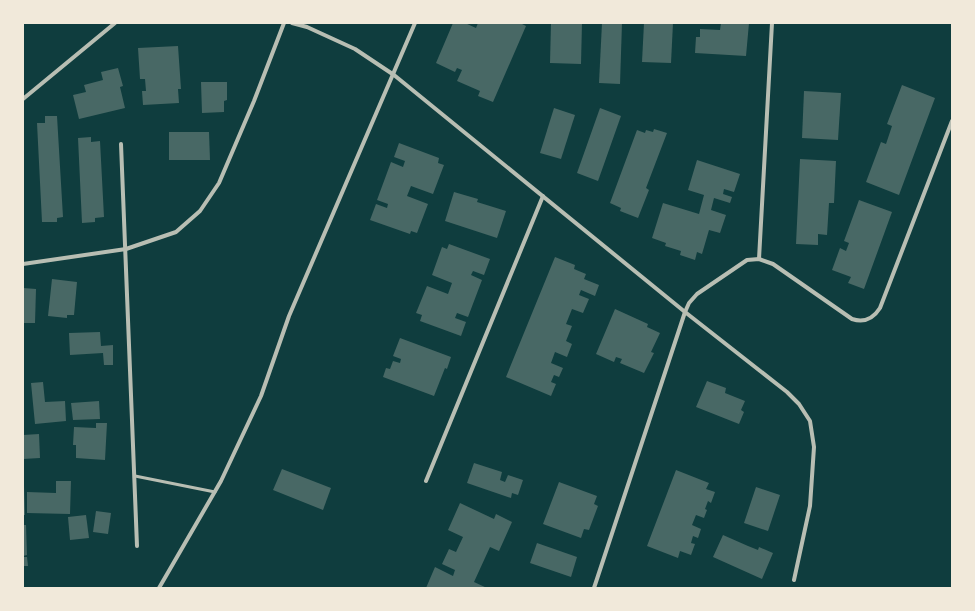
<svg xmlns="http://www.w3.org/2000/svg" width="975" height="611" viewBox="0 0 975 611" font-family="Bitter,serif">
  <style>
    .building { fill: #486865 }
    .lines { fill: none; stroke-linecap: round; stroke-linejoin: round }
    .service { stroke: #b8beb3; stroke-width: 3 }
    .minor { stroke: #b8beb3; stroke-width: 4 }
  </style>
  <rect width="100%" height="100%" fill="#0f3d3e"/>
  <!-- building -->
  <g class="building">
    <polygon points="453,23 465,23 476,28 478,23 520,23 526,26 493,102 478,96 480,91 457,81 462,70 457,68 455,72 436,63"/>
    <polygon points="551,23 582,23 581,64 550,63"/>
    <polygon points="602,23 622,23 620,84 599,83"/>
    <polygon points="644,23 673,23 671,63 642,62"/>
    <polygon points="721,23 749,23 746,56 695,53 696,37 700,37 700,29 720,30"/>
    <polygon points="178,46 181,89 178,89 179,103 143,105 142,91 146,91 145,79 140,79 138,48"/>
    <polygon points="118,68 123,86 120,87 125,108 79,119 73,95 86,92 84,85 103,80 101,72"/>
    <polygon points="201,82 227,82 227,100 224,101 224,112 202,113"/>
    <polygon points="902,85 935,98 899,195 866,182 881,142 886,144 892,126 887,124"/>
    <polygon points="804,91 841,93 838,140 802,138"/>
    <polygon points="554,108 575,115 561,159 540,153"/>
    <polygon points="600,108 621,116 598,181 577,173"/>
    <polygon points="45,116 57,116 63,217 57,218 57,222 42,222 37,123 45,123"/>
    <polygon points="654,129 667,133 646,188 649,190 638,218 620,211 621,208 610,203 637,130 645,133 646,130 653,132"/>
    <polygon points="169,132 209,132 210,160 169,160"/>
    <polygon points="91,137 91,142 100,141 104,217 95,218 95,222 82,223 78,138"/>
    <polygon points="399,143 439,158 438,163 444,165 433,194 411,186 407,196 428,204 417,233 411,231 410,234 370,220 376,204 387,208 388,204 377,200 391,162 403,167 405,161 394,157"/>
    <polygon points="800,159 836,161 834,203 829,203 827,235 818,234 818,245 796,244"/>
    <polygon points="697,160 740,174 734,192 724,189 723,194 732,197 730,203 714,198 711,210 726,215 720,233 709,230 702,254 697,252 695,260 680,255 681,251 665,246 666,243 652,238 663,203 699,214 704,195 688,190"/>
    <polygon points="454,192 478,199 477,202 506,211 497,238 445,221"/>
    <polygon points="859,200 892,212 864,289 848,283 851,277 832,270 840,248 846,251 849,243 844,241"/>
    <polygon points="449,244 490,259 484,275 473,271 471,275 482,280 468,317 457,313 455,318 466,322 461,336 420,321 422,315 416,313 427,286 448,294 452,283 432,275 442,247 447,249"/>
    <polygon points="555,257 575,265 574,269 586,274 584,279 599,285 595,296 581,290 579,295 589,299 583,313 572,309 566,324 572,326 566,341 572,344 567,357 555,352 551,363 563,368 559,377 554,375 551,382 556,384 551,396 506,377"/>
    <polygon points="52,279 77,282 74,315 67,315 67,318 48,316"/>
    <polygon points="23,288 36,289 35,323 23,323"/>
    <polygon points="615,309 648,324 647,327 660,333 651,352 654,353 644,373 620,363 622,359 616,357 614,362 596,354"/>
    <polygon points="100,332 101,346 113,345 113,365 104,365 103,353 70,355 69,333"/>
    <polygon points="400,338 451,357 447,369 445,368 434,396 383,377 386,368 390,369 393,361 400,363 401,359 393,356"/>
    <polygon points="707,381 726,388 725,393 745,401 741,410 744,412 739,424 696,407"/>
    <polygon points="43,382 45,402 65,401 66,421 35,424 31,383"/>
    <polygon points="99,401 100,419 73,420 71,403"/>
    <polygon points="96,423 107,423 105,460 76,458 76,445 73,445 74,427 96,428"/>
    <polygon points="39,434 40,458 23,459 23,435"/>
    <polygon points="474,463 502,472 500,480 505,482 508,475 523,480 518,495 512,493 511,498 467,483"/>
    <polygon points="282,469 331,488 323,510 273,490"/>
    <polygon points="676,470 709,483 706,489 715,492 711,503 708,501 705,509 707,510 704,518 696,515 692,525 701,529 698,538 693,536 691,543 695,544 691,555 680,551 678,558 647,546"/>
    <polygon points="56,481 71,481 70,514 27,513 27,492 56,493"/>
    <polygon points="559,482 597,496 594,504 598,506 589,530 584,529 581,538 543,524"/>
    <polygon points="23,486 24,486 25,515 23,515"/>
    <polygon points="756,487 780,495 768,531 744,523"/>
    <polygon points="460,503 494,519 496,514 512,522 499,551 490,547 474,582 487,588 426,588 435,567 453,576 455,570 442,564 449,549 456,552 463,537 448,530"/>
    <polygon points="96,511 111,513 108,534 93,532"/>
    <polygon points="86,515 89,538 70,540 68,517"/>
    <polygon points="23,525 26,525 27,555 23,556"/>
    <polygon points="723,535 748,546 758,550 759,547 773,553 762,579 713,557"/>
    <polygon points="537,543 577,557 571,577 530,563"/>
    <polygon points="23,557 27,557 28,566 23,566"/>
  </g>
  <g class="lines">
    <!-- service -->
    <polyline class="service" points="135,476 215,492"/>
    <!-- minor -->
    <g class="minor">
      <polyline points="292,23 307,27 355,49 394,75 685,312 787,392 799,404 810,421 814,447 810,506 794,580"/>
      <polyline points="23,99 115,23"/>
      <polyline points="121,144 137,546"/>
      <polyline points="759,259 772,23"/>
      <polyline points="23,264 126,249 176,232 200,211 219,183 254,101 284,23"/>
      <polyline points="426,481 543,196"/>
      <polyline points="159,588 221,481 261,396 289,316 415,23"/>
      <path d="M 594,588 L 685,312 L 689,303 L 697,294 L 747,260 L 759,259 L 773,264 L 852,319 C 864,323 873,319 880,308 L 952,121"/>
    </g>
  </g>
  <!-- border -->
  <rect width="975" height="611" fill="none" stroke="#f1e9da" stroke-width="48"/>
</svg>
